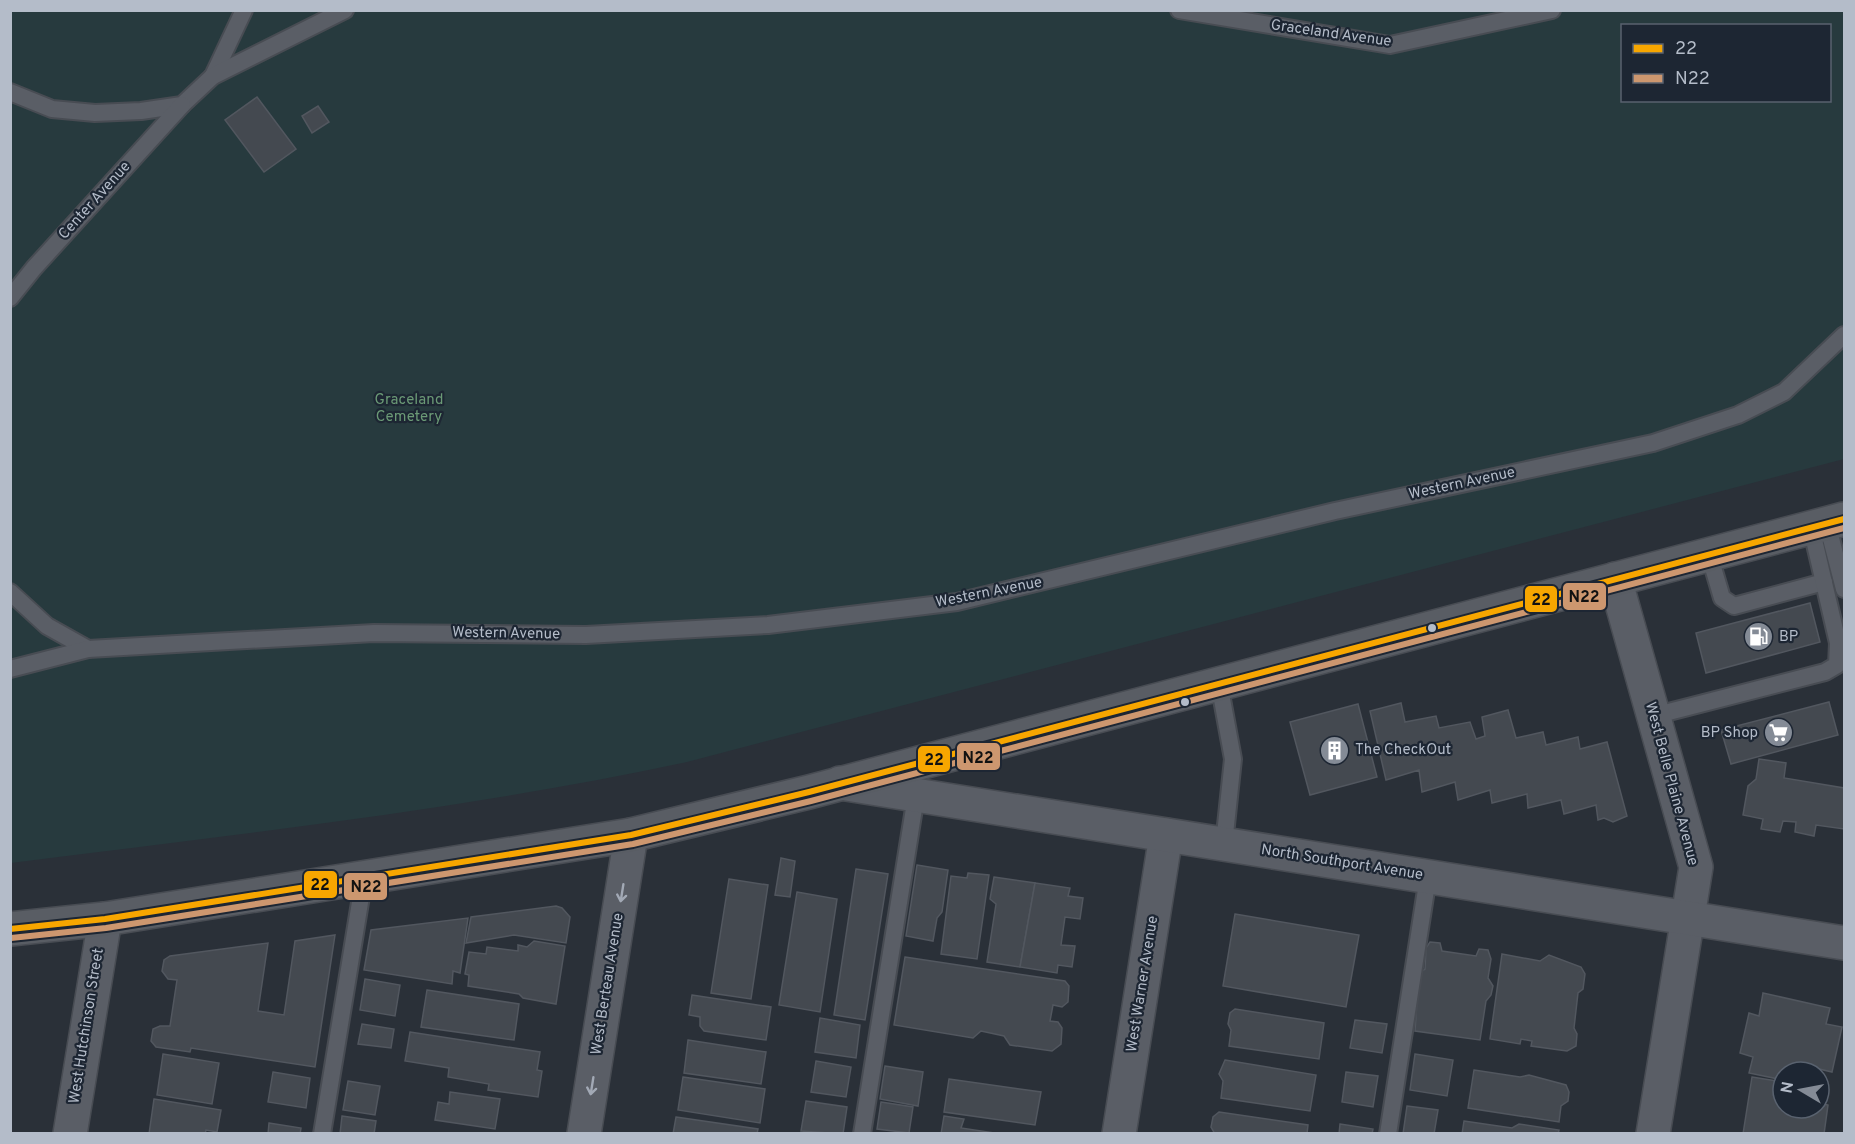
<svg xmlns="http://www.w3.org/2000/svg" width="1855" height="1144" viewBox="0 0 1855 1144" font-family="Overpass,sans-serif">
  <style>
    .green { fill: #273a3e; fill-rule: evenodd }
    .building { fill: #444950; stroke: #52575f; stroke-width: 1.5 }
    .lines { fill: none; stroke-linecap: round; stroke-linejoin: round }
    .service-casing { stroke: #484c53; stroke-width: 20 }
    .minor-casing { stroke: #484c53; stroke-width: 36 }
    .tertiary-casing { stroke: #484c53; stroke-width: 36 }
    .secondary-casing { stroke: #484c53; stroke-width: 36 }
    .service { stroke: #5a5e66; stroke-width: 16 }
    .minor { stroke: #5a5e66; stroke-width: 33 }
    .tertiary { stroke: #5a5e66; stroke-width: 33 }
    .secondary { stroke: #595d64; stroke-width: 33 }
    .bus-1-casing { stroke: #1d2633; stroke-width: 10 }
    .bus-2-casing { stroke: #1d2633; stroke-width: 10 }
    .bus-1 { stroke: #f7a600; stroke-width: 6 }
    .bus-2 { stroke: #cd976f; stroke-width: 6 }
    .oneway { stroke: #a2a9b5 }
    .bus-dot { fill: #b4bcc9; stroke: #1d2633; stroke-width: 2 }
    .labels { text-anchor: middle; dominant-baseline: central; stroke-width: 4.5; stroke-linejoin: round; paint-order: stroke }
    .street-label { font-size: 15px; fill: #b4bcc9; stroke: #1d2633 }
    .park-label { font-size: 15px; fill: #6b9a76; stroke: #1d2633 }
    .poi-label { font-size: 15px; fill: #b4bcc9; stroke: #1d2633; text-anchor: start }
    .line-badge { stroke: #1d2633; stroke-width: 2 }
    .pale-badge-label { font-size: 16px; text-anchor: middle; font-weight: bold; fill: #111 }
  </style>
  <rect width="100%" height="100%" fill="#2a3038"/>
  <!-- green -->
  <path class="green" d="M 10,11 L 1844,11 L 1844,459 L 687,762 C 463,810 237,834 11,863 ZM 1622,26 L 1830,26 L 1830,100 L 1622,100 Z"/>
  <!-- building -->
  <g class="building">
    <polygon points="257,97 296,149 264,172 225,120"/>
    <polygon points="318,106 329,122 312,133 302,116"/>
    <polygon points="1810,603 1820,642 1706,673 1696,633"/>
    <polygon points="1829,702 1838,735 1731,764 1721,730"/>
    <polygon points="1401,703 1405,722 1436,716 1439,728 1470,722 1476,739 1485,736 1482,717 1508,710 1516,738 1543,732 1546,745 1578,737 1580,749 1607,742 1627,816 1613,822 1604,818 1598,820 1596,805 1564,814 1561,800 1528,808 1527,794 1492,803 1490,790 1458,800 1455,782 1422,792 1419,770 1386,780 1370,711"/>
    <polygon points="1358,704 1377,777 1310,795 1290,722"/>
    <polygon points="1759,759 1786,763 1784,778 1844,788 1844,829 1816,825 1814,836 1795,832 1796,822 1783,821 1780,832 1761,829 1763,819 1743,815 1748,786 1756,779"/>
    <polygon points="781,858 795,861 790,897 775,895"/>
    <polygon points="917,865 948,870 942,912 937,918 933,941 906,936"/>
    <polygon points="856,869 888,874 865,1020 834,1015"/>
    <polygon points="968,873 989,875 977,959 941,954 951,876 967,878"/>
    <polygon points="994,877 1035,883 1020,967 987,962 996,904 990,899"/>
    <polygon points="729,879 768,885 751,999 711,993"/>
    <polygon points="1035,883 1070,888 1068,896 1083,898 1080,919 1065,917 1061,945 1075,946 1072,967 1058,965 1057,973 1020,967"/>
    <polygon points="797,892 837,899 820,1012 779,1005"/>
    <polygon points="556,906 562,908 570,917 566,943 514,935 466,943 471,917"/>
    <polygon points="1235,914 1359,935 1346,1007 1223,986"/>
    <polygon points="468,918 460,973 453,971 452,984 364,970 371,930"/>
    <polygon points="335,935 315,1067 191,1048 190,1052 156,1047 151,1041 153,1029 160,1026 170,1026 177,980 168,979 162,971 164,960 170,956 268,943 258,1011 284,1015 295,941"/>
    <polygon points="534,941 565,946 556,1004 523,998 519,994 468,986 469,975 465,974 469,952 486,954 487,947 518,951 518,945 527,947"/>
    <polygon points="1430,942 1440,943 1442,951 1476,956 1479,949 1488,950 1491,959 1488,978 1493,986 1491,995 1486,1001 1480,1040 1415,1031 1418,987 1421,972 1425,969 1426,948"/>
    <polygon points="1502,954 1540,961 1549,955 1581,967 1585,974 1583,989 1578,993 1574,1028 1577,1034 1576,1046 1567,1051 1531,1046 1532,1041 1521,1039 1520,1044 1490,1039"/>
    <polygon points="905,957 1065,981 1069,986 1068,1002 1062,1007 1053,1005 1050,1021 1058,1022 1062,1028 1061,1044 1052,1051 1010,1045 1004,1036 981,1031 973,1038 894,1025"/>
    <polygon points="365,979 400,985 395,1016 360,1010"/>
    <polygon points="427,990 519,1004 514,1040 421,1027"/>
    <polygon points="1763,993 1830,1008 1826,1024 1842,1027 1832,1072 1819,1069 1818,1072 1783,1072 1783,1080 1749,1073 1753,1057 1740,1053 1749,1013 1759,1016"/>
    <polygon points="692,995 771,1007 766,1040 704,1031 700,1026 700,1017 689,1015"/>
    <polygon points="1235,1009 1324,1023 1319,1059 1229,1046 1231,1030 1228,1024 1230,1013"/>
    <polygon points="820,1018 860,1025 856,1058 815,1052"/>
    <polygon points="1355,1020 1387,1024 1382,1053 1350,1048"/>
    <polygon points="362,1024 394,1029 391,1048 358,1044"/>
    <polygon points="410,1032 540,1052 537,1070 542,1071 538,1097 488,1090 489,1084 448,1077 449,1068 405,1061"/>
    <polygon points="688,1040 766,1052 761,1084 684,1073"/>
    <polygon points="163,1054 219,1063 212,1104 157,1095"/>
    <polygon points="1415,1054 1453,1060 1447,1096 1410,1090"/>
    <polygon points="1225,1060 1316,1075 1310,1111 1221,1098 1223,1081 1219,1074"/>
    <polygon points="816,1061 851,1067 846,1097 811,1092"/>
    <polygon points="885,1066 923,1072 918,1106 880,1099"/>
    <polygon points="1474,1070 1520,1077 1529,1075 1566,1085 1569,1092 1568,1101 1561,1106 1559,1122 1468,1108"/>
    <polygon points="273,1072 310,1078 306,1108 268,1102"/>
    <polygon points="1346,1072 1378,1076 1373,1107 1342,1102"/>
    <polygon points="683,1077 765,1089 760,1123 678,1110"/>
    <polygon points="1752,1077 1783,1082 1783,1108 1819,1108 1819,1103 1828,1105 1824,1134 1743,1134"/>
    <polygon points="949,1079 1041,1092 1035,1125 944,1112"/>
    <polygon points="348,1081 380,1086 375,1115 343,1110"/>
    <polygon points="450,1092 500,1099 495,1129 435,1120 438,1102 449,1104"/>
    <polygon points="154,1099 221,1110 217,1132 206,1130 205,1134 149,1134"/>
    <polygon points="806,1101 847,1107 843,1134 801,1131"/>
    <polygon points="881,1102 913,1107 909,1133 877,1129"/>
    <polygon points="1407,1106 1438,1110 1434,1134 1403,1134"/>
    <polygon points="1219,1112 1308,1125 1307,1134 1215,1134 1211,1127 1213,1117"/>
    <polygon points="342,1116 376,1121 374,1134 340,1134"/>
    <polygon points="944,1116 964,1119 961,1128 1001,1134 941,1134"/>
    <polygon points="676,1117 758,1129 757,1134 673,1134"/>
    <polygon points="1464,1121 1512,1128 1519,1124 1559,1130 1558,1134 1462,1134"/>
    <polygon points="269,1123 301,1128 300,1134 268,1134"/>
    <polygon points="1340,1124 1373,1129 1372,1134 1339,1134"/>
  </g>
  <g class="lines">
    <defs>
      <g id="service">
        <polyline points="1179,10 1390,45 1552,10"/>
        <polyline points="213,76 244,10"/>
        <polyline points="10,92 52,109 95,113 141,111 182,105 213,76 345,10"/>
        <polyline points="10,298 34,268 182,105"/>
        <polyline points="1827,523 1844,589"/>
        <polyline points="1709,554 1722,598 1734,606 1824,582"/>
        <polyline points="10,592 47,626 88,649"/>
        <polyline points="10,669 88,649 374,633 586,635 768,625 957,602 1335,511 1653,443 1738,415 1784,392 1844,335"/>
        <polyline points="1219,683 1233,759 1224,844"/>
        <polyline points="1653,716 1825,672 1837,665 1838,643 1811,527"/>
        <polyline points="322,1134 364,878"/>
        <polyline points="862,1134 916,796"/>
        <polyline points="1388,1134 1428,877"/>
      </g>
      <g id="minor">
        <polyline points="1615,579 1696,867 1653,1134"/>
        <polyline points="70,1134 105,919"/>
        <polyline points="584,1134 631,835"/>
        <polyline points="1119,1134 1166,835"/>
      </g>
      <polyline id="tertiary" points="840,783 1844,943"/>
      <polyline id="secondary" points="10,929 105,919 631,835 809,792 1844,519"/>
    </defs>
    <!-- service casing -->
    <use href="#service" class="service-casing"/>
    <!-- minor casing -->
    <use href="#minor" class="minor-casing"/>
    <!-- tertiary casing -->
    <use href="#tertiary" class="tertiary-casing"/>
    <!-- secondary casing -->
    <use href="#secondary" class="secondary-casing"/>
    <!-- service -->
    <use href="#service" class="service"/>
    <!-- minor -->
    <use href="#minor" class="minor"/>
    <!-- tertiary -->
    <use href="#tertiary" class="tertiary"/>
    <!-- secondary -->
    <use href="#secondary" class="secondary"/>
    <defs>
      <polyline id="bus-1" points="10,929 105,919 631,835 809,792 1844,519"/>
      <polyline id="bus-2" points="11,938 106,928 633,844 811,801 1844,528"/>
    </defs>
    <!-- bus-1 casing -->
    <use href="#bus-1" class="bus-1-casing"/>
    <!-- bus-2 casing -->
    <use href="#bus-2" class="bus-2-casing"/>
    <!-- bus-1 -->
    <use href="#bus-1" class="bus-1"/>
    <!-- bus-2 -->
    <use href="#bus-2" class="bus-2"/>
  </g>
  <!-- one-way arrows -->
  <defs><path id="oneway-shaft" d="M-6 0H5M1.5-3L5.5 0L1.5 3" fill="none" stroke-width="1.6" stroke-linecap="round" stroke-linejoin="round" transform="scale(1.5)"/></defs>
  <g class="oneway">
    <use href="#oneway-shaft" transform="translate(622 893) rotate(99)"/>
    <use href="#oneway-shaft" transform="translate(592 1086) rotate(99)"/>
  </g>
  <!-- icons -->
  <defs>
    <symbol id="fuel-disc" viewBox="-11 -11 22 22"><circle r="9.5" fill="#848b96" stroke="#1d2633"/><path d="M-5.5-6h7V0h2V4h1.3V-2.5L3-4.5l.8-.8L6-3V5H2.5V1h-1V6h-7ZM-4.2-4.7v3.2H.2V-4.7Z" fill="#fff"/></symbol>
    <symbol id="supermarket-disc" viewBox="-11 -11 22 22"><circle r="9.5" fill="#848b96" stroke="#1d2633"/><path d="M-6-5.5h2.5l.6 2H6L4.5 2H-2.5L-4.4-4H-6ZM-1.5 3.2a1.3 1.3 0 1 0 .1 0ZM3 3.2a1.3 1.3 0 1 0 .1 0Z" fill="#fff"/></symbol>
    <symbol id="building-disc" viewBox="-11 -11 22 22"><circle r="9.5" fill="#848b96" stroke="#1d2633"/><path d="M-4-6H4V6H1V3H-1V6H-4ZM-2.5-4.3h1.7v1.8h-1.7ZM.8-4.3h1.7v1.8H.8ZM-2.5-1h1.7V.8h-1.7ZM.8-1h1.7V.8H.8Z" fill="#fff"/></symbol>
  </defs>
  <g fill-rule="evenodd">
    <use href="#fuel-disc" x="1742" y="620" width="33" height="33"/>
    <use href="#supermarket-disc" x="1762" y="716" width="33" height="33"/>
    <use href="#building-disc" x="1318" y="734" width="33" height="33"/>
  </g>
  <!-- markers -->
  <g class="bus-dot">
    <circle cx="1432" cy="628" r="5"/>
    <circle cx="1185" cy="702" r="5"/>
  </g>
  <g class="labels">
    <!-- street labels -->
    <g class="street-label">
      <text transform="translate(1331 34) rotate(8)">Graceland Avenue</text>
      <text transform="translate(95 201) rotate(-48)">Center Avenue</text>
      <text transform="translate(1462 484) rotate(-12)">Western Avenue</text>
      <text transform="translate(989 593) rotate(-11)">Western Avenue</text>
      <text transform="translate(506 634) rotate(1)">Western Avenue</text>
      <text transform="translate(1671 784) rotate(75)">West Belle Plaine Avenue</text>
      <text transform="translate(1342 863) rotate(9)">North Southport Avenue</text>
      <text transform="translate(608 984) rotate(-81)">West Berteau Avenue</text>
      <text transform="translate(1143 984) rotate(-81)">West Warner Avenue</text>
      <text transform="translate(87 1026) rotate(-81)">West Hutchinson Street</text>
    </g>
    <!-- park labels -->
    <g class="park-label">
      <text x="409" y="400">Graceland<tspan x="409" dy="17">Cemetery</tspan></text>
    </g>
    <!-- poi labels -->
    <g class="poi-label">
      <text x="1779" y="637">BP</text>
      <text x="1758" y="733" text-anchor="end">BP Shop</text>
      <text x="1355" y="750">The CheckOut</text>
    </g>
  </g>
  <g class="line-badge">
    <rect x="1562" y="582" width="45" height="29" rx="6" fill="#cd976f"/>
    <rect x="1524" y="585" width="34" height="28" rx="6" fill="#f7a600"/>
    <rect x="956" y="742" width="45" height="29" rx="6" fill="#cd976f"/>
    <rect x="917" y="745" width="34" height="28" rx="6" fill="#f7a600"/>
    <rect x="303" y="870" width="35" height="29" rx="6" fill="#f7a600"/>
    <rect x="343" y="872" width="45" height="29" rx="6" fill="#cd976f"/>
  </g>
  <g class="pale-badge-label">
    <text x="1584" y="602">N22</text>
    <text x="1541" y="605">22</text>
    <text x="978" y="763">N22</text>
    <text x="934" y="765">22</text>
    <text x="320" y="890">22</text>
    <text x="366" y="892">N22</text>
  </g>
  <!-- border -->
  <rect width="1855" height="1144" fill="none" stroke="#b4bcc9" stroke-width="24"/>
  <!-- legend -->
  <rect x="1621" y="24" width="210" height="78" fill="#1d2633" stroke="#59626f" stroke-width="1.5"/>
  <rect x="1633" y="44" width="30" height="9" fill="#f7a600" stroke="#59626f" stroke-width="1.5"/>
  <text x="1675" y="54" font-size="18" fill="#b4bcc9">22</text>
  <rect x="1633" y="74" width="30" height="9" fill="#cd976f" stroke="#59626f" stroke-width="1.5"/>
  <text x="1675" y="84" font-size="18" fill="#b4bcc9">N22</text>
  <!-- north arrow -->
  <g transform="translate(1801 1090) rotate(280)"><circle r="28" fill="#1d2633" stroke="#59626f" stroke-width="1.5"/>
  <path d="M0-4.5L10 22L0 15L-10 22Z" fill="#848b96"/>
  <text y="-9" font-size="16" font-weight="bold" text-anchor="middle" fill="#b4bcc9">N</text>
  </g>
</svg>
